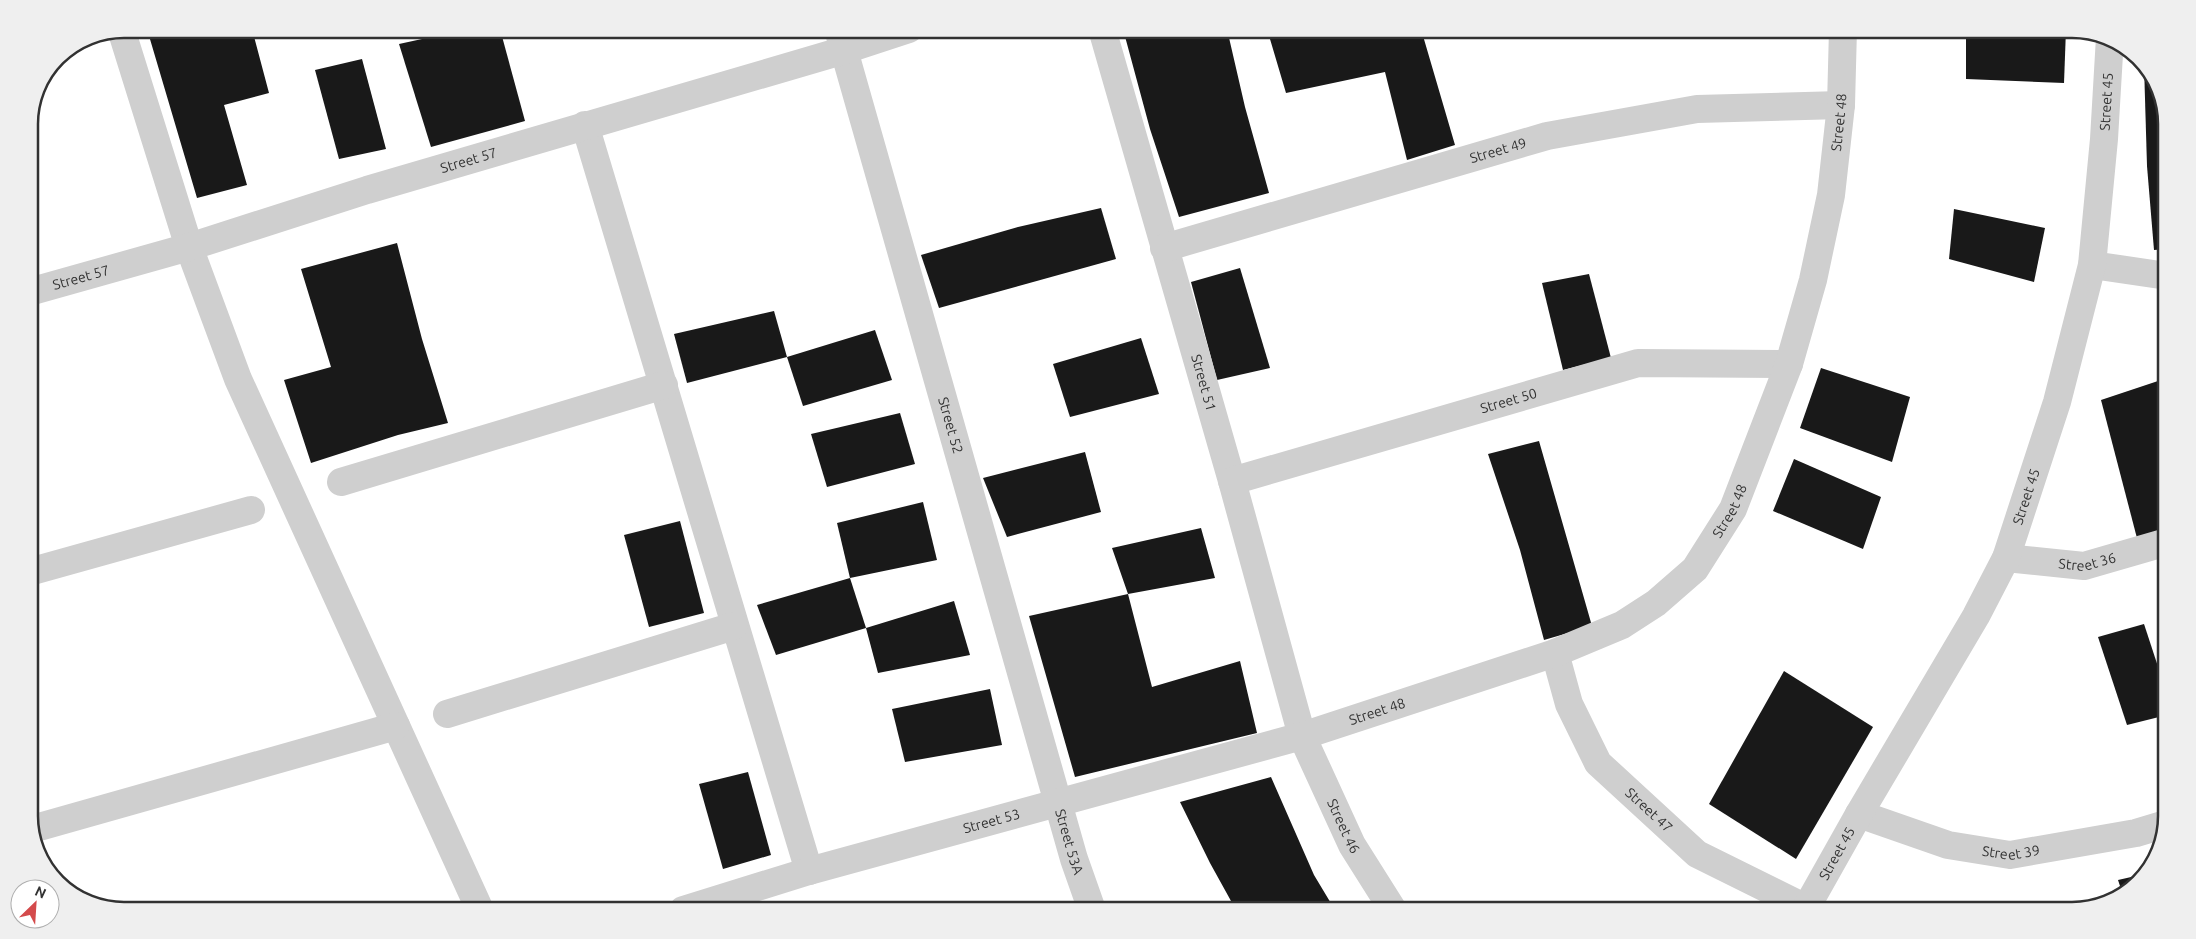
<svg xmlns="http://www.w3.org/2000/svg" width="2196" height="939" viewBox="0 0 2196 939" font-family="Ubuntu,sans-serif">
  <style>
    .building { fill: #191919 }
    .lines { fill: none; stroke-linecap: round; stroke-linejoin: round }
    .minor { stroke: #cfcfcf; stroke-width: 28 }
    .labels { text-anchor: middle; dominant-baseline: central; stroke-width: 5; stroke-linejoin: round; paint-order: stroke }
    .street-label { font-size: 14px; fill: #323232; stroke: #fff }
    .rim { fill: none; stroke: #323232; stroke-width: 2.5 }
  </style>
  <rect width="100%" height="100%" fill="#fff"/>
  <!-- building -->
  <g class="building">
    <polygon points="147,29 252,29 269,93 224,105 247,185 197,198"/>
    <polygon points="468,29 500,29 525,121 431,147 399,44"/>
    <polygon points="1123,29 1227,29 1245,107 1269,193 1179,217 1150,129"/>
    <polygon points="1267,29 1421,29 1455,145 1407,160 1385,72 1286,93"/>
    <polygon points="1468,29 1503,29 1471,38"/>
    <polygon points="1966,29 2066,29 2064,83 1966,79"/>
    <polygon points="362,59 386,149 339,159 315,70"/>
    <polygon points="2144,65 2151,71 2167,118 2167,249 2154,250 2147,166"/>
    <polygon points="1101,208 1116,259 939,308 921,255 1018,227"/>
    <polygon points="1954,209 2045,228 2034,282 1949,259"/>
    <polygon points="397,243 422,339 448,423 398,435 311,463 284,380 331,367 301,269"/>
    <polygon points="1240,268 1270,368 1217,380 1191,282"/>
    <polygon points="1589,274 1611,358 1563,370 1542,283"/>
    <polygon points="774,311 787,357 687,383 674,334"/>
    <polygon points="875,330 892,380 803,406 787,357"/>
    <polygon points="1141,338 1159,394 1070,417 1053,364"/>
    <polygon points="1821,368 1910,397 1892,462 1800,428"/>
    <polygon points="2167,378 2167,534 2138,542 2101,400"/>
    <polygon points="900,413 915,464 827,487 811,434"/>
    <polygon points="1539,441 1592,626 1544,640 1520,550 1488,454"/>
    <polygon points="1085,452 1101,512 1007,537 983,478"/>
    <polygon points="1794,459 1881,497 1863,549 1773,511"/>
    <polygon points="923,502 937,560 850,578 837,523"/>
    <polygon points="680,521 704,613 649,627 624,535"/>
    <polygon points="1201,528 1215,578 1128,594 1152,687 1240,661 1257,733 1075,777 1029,616 1128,594 1112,548"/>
    <polygon points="850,578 866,628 776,655 757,605"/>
    <polygon points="954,601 970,655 878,673 866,628"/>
    <polygon points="2144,624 2167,694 2167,715 2127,725 2098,637"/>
    <polygon points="1784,671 1873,727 1796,859 1709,804"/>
    <polygon points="990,689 1002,745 905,762 892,709"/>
    <polygon points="748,772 771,855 723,869 699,784"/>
    <polygon points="1271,777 1314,875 1335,910 1236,910 1210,863 1180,802"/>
    <polygon points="2140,875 2125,894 2123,895 2118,880"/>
  </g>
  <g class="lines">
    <!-- minor -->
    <g class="minor">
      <polyline points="121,29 189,247 238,379 480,910"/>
      <path id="s1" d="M 838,29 L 1074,859 L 1092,910"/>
      <path id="s2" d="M 1102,29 L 1232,481 L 1302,736 L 1352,845 L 1393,910"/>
      <polyline points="585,125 809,871"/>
      <path id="s3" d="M 1164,248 L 1547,136 L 1697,109 L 1841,105"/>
      <polyline points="2092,265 2167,276"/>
      <path id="s4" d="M 29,292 L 189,247 L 367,190 L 845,50 L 909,29"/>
      <path id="s5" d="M 1232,481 L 1638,363 L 1789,364"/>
      <polyline points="341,482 664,385"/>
      <path id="s6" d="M 2006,558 L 2084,566 L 2167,542"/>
      <polyline points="29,572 251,510"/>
      <path id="s7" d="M 1555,653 L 1569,704 L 1598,763 L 1697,854 L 1806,908"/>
      <polyline points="447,714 734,626"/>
      <path id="s8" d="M 1859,814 L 1948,845 L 2010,855 L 2136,833 L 2166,824"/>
      <polyline points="32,829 396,726"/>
      <path id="s9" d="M 683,910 L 809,871 L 1302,736 L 1555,653 L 1622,625 L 1656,603 L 1695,569 L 1733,509 L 1789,364 L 1813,280 L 1831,195 L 1841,105 L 1843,29"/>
      <path id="s10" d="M 1805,910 L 1859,814 L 1976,616 L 2006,558 L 2057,402 L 2092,265 L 2104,139 L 2110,37"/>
    </g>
  </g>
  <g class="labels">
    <!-- street labels -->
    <g class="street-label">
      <text stroke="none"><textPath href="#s10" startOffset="875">Street 45</textPath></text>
      <text stroke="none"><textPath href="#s9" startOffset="1548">Street 48</textPath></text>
      <text stroke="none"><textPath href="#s3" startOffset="348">Street 49</textPath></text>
      <text stroke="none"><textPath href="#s4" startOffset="459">Street 57</textPath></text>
      <text stroke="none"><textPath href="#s4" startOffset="54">Street 57</textPath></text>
      <text stroke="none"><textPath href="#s2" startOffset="368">Street 51</textPath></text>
      <text stroke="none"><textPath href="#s5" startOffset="288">Street 50</textPath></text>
      <text stroke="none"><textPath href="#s1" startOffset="412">Street 52</textPath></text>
      <text stroke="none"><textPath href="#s10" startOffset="470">Street 45</textPath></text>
      <text stroke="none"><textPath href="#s9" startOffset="1142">Street 48</textPath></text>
      <text stroke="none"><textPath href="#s6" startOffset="82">Street 36</textPath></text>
      <text stroke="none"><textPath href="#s9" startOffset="722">Street 48</textPath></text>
      <text stroke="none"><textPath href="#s7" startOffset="188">Street 47</textPath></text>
      <text stroke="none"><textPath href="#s9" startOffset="321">Street 53</textPath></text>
      <text stroke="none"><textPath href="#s2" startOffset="834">Street 46</textPath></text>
      <text stroke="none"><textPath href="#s1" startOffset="845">Street 53A</textPath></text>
      <text stroke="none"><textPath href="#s8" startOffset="158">Street 39</textPath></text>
      <text stroke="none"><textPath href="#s10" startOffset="65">Street 45</textPath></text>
    </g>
  </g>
  <!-- crop -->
  <path d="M0 0H2196V939H0ZM124 38H2072A86 86 0 0 1 2158 124V816A86 86 0 0 1 2072 902H124A86 86 0 0 1 38 816V124A86 86 0 0 1 124 38Z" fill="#efefef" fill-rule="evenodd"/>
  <path class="rim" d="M124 38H2072A86 86 0 0 1 2158 124V816A86 86 0 0 1 2072 902H124A86 86 0 0 1 38 816V124A86 86 0 0 1 124 38Z"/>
  <!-- north arrow -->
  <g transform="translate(35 904) rotate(25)"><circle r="24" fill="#ffffff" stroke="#adadad"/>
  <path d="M0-4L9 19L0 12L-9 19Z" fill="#d44a4b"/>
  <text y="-8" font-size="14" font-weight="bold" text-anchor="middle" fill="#323232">N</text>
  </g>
</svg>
